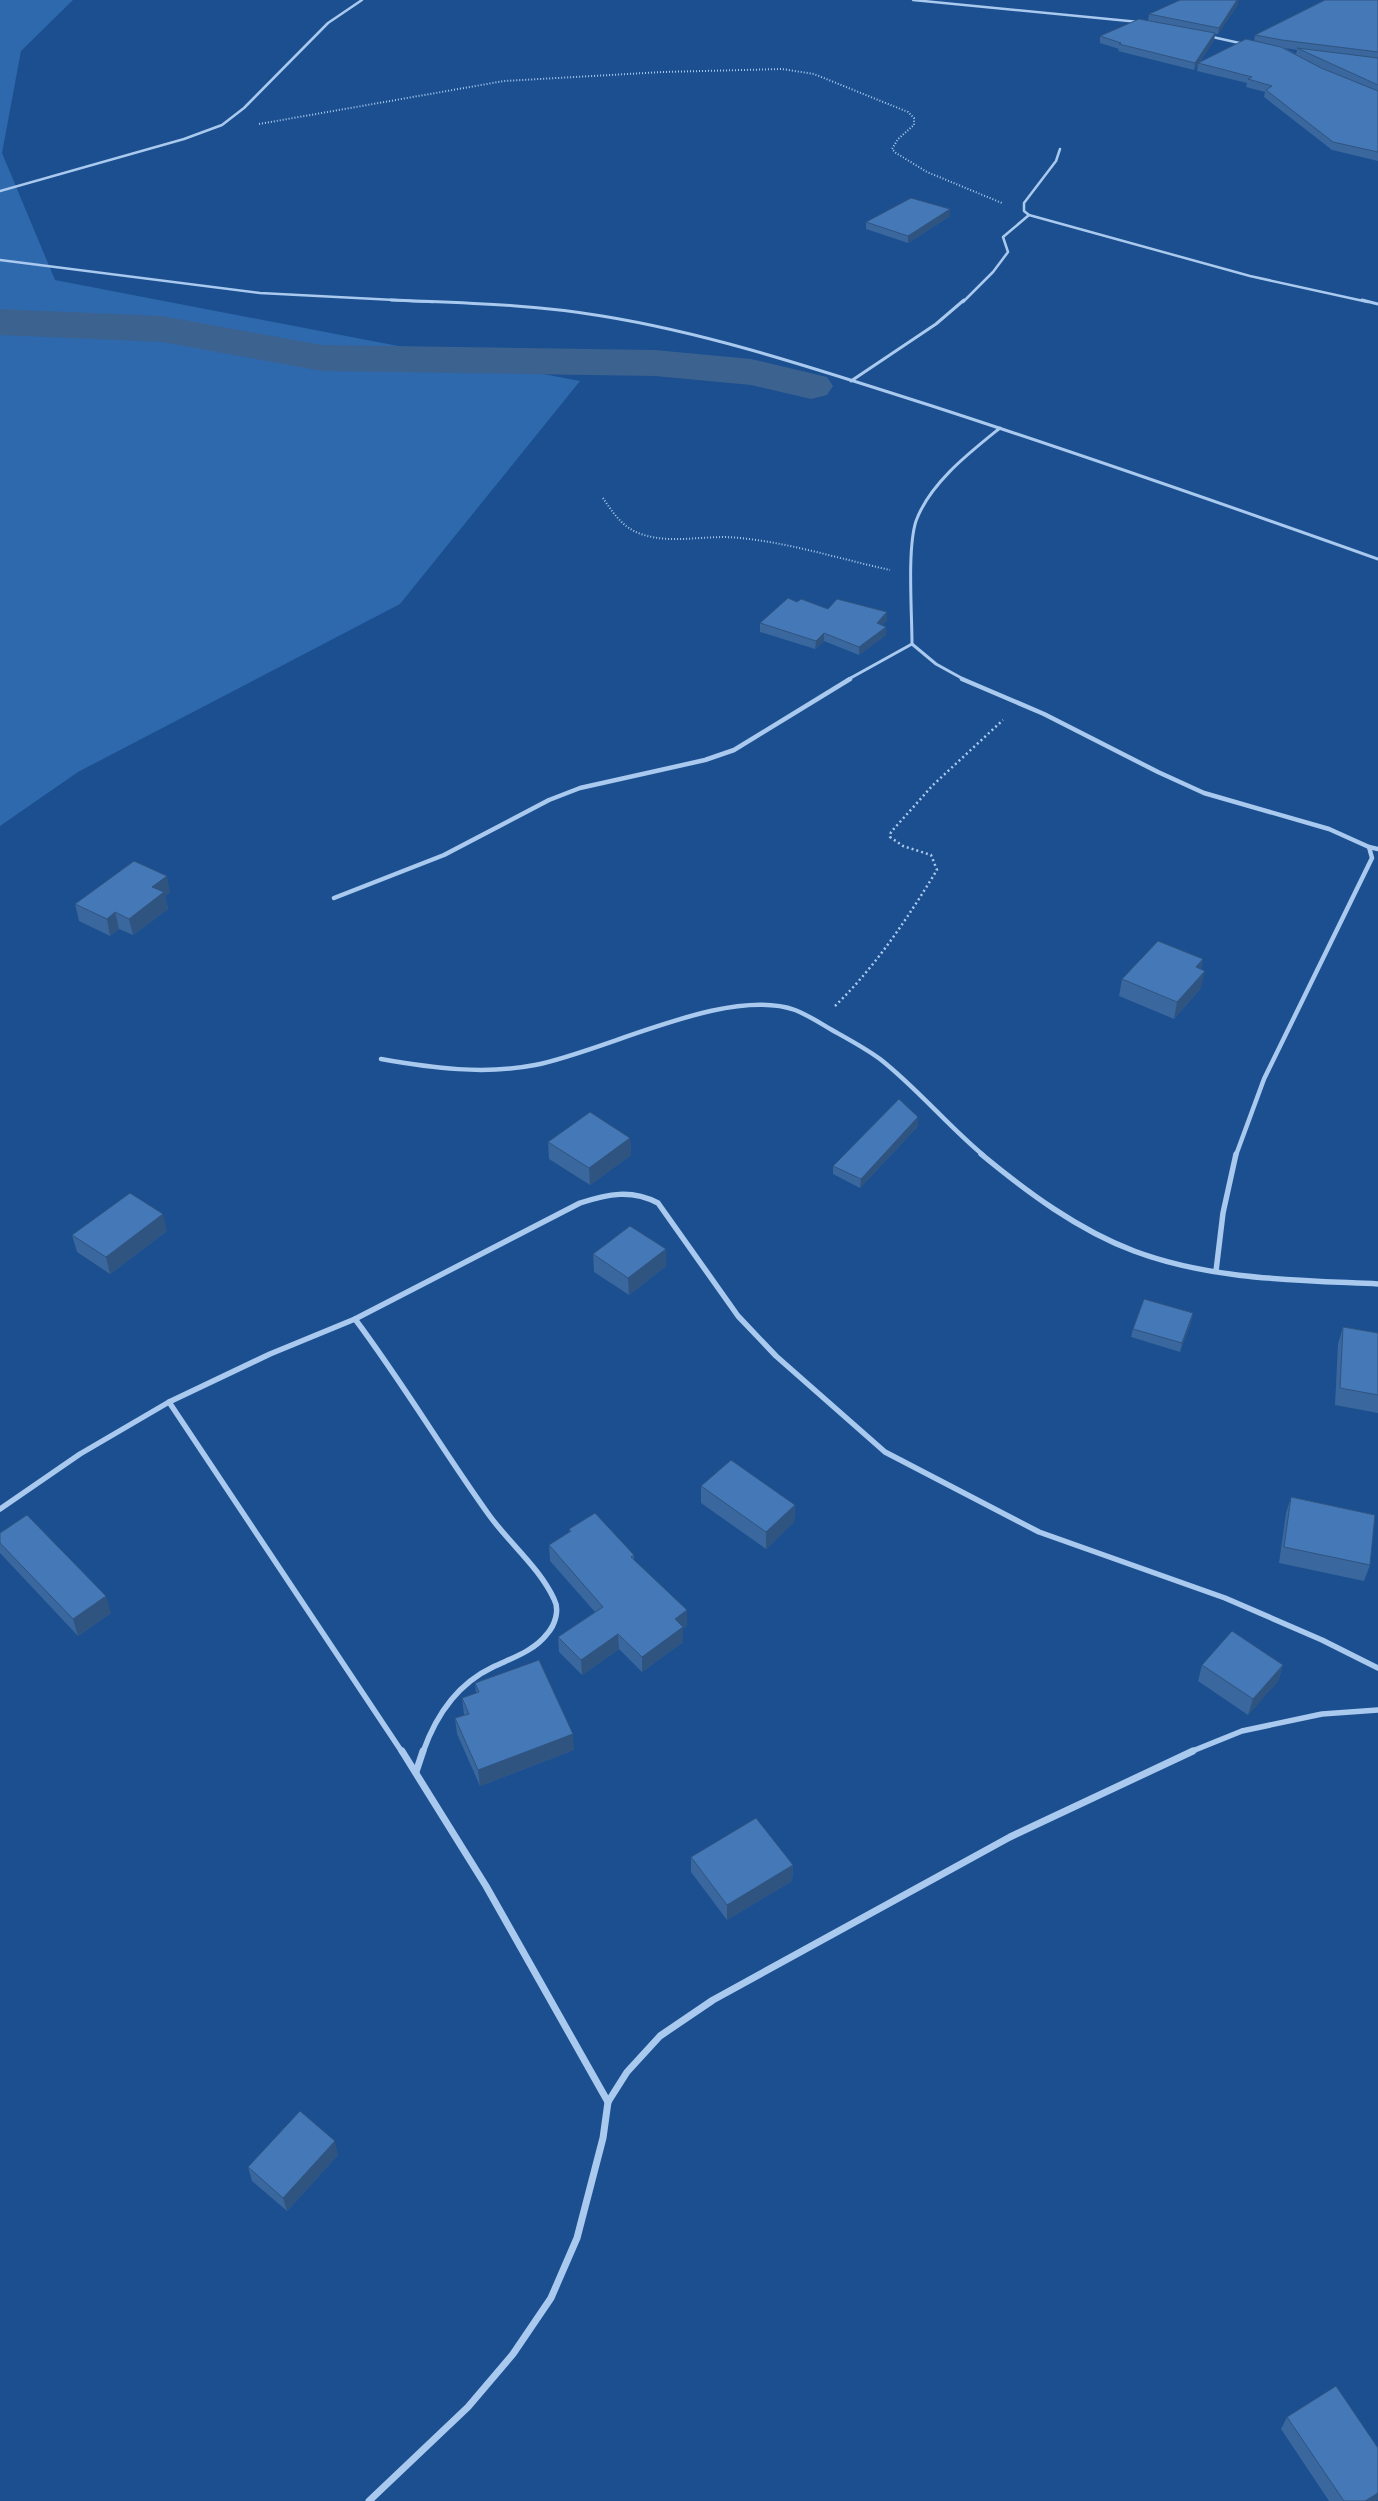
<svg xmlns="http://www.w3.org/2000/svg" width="1378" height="2501" viewBox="0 0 1378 2501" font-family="'Alegreya Sans',sans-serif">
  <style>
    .green { fill: #2e69ad }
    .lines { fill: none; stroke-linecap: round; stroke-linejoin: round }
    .river { fill: #3c6290; fill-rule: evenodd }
    .path-far1 { stroke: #a9c9ee; stroke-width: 2; stroke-dasharray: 1 2; stroke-linecap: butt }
    .path { stroke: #a9c9ee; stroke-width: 2.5; stroke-dasharray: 2 3; stroke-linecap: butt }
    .street-far4 { stroke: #a9c9ee; stroke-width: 2.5 }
    .street-far3 { stroke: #a9c9ee; stroke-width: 3 }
    .street-far2 { stroke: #a9c9ee; stroke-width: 4.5 }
    .street-far1 { stroke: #a9c9ee; stroke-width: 5.5 }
    .street { stroke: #a9c9ee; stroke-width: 7 }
    .wall { fill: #3a679d; fill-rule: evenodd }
    .shaded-wall { fill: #305480 }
    .building { fill: #4478b7; stroke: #305480 }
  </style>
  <rect width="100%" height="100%" fill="#1b4f8f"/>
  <!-- green -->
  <polygon class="green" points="0,0 73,0 21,51 2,153 55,280 580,381 400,604 78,772 0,826"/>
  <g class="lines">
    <!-- river -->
    <polygon class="river" points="0,309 162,316 322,345 655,350 751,359 827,377 833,386 827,395 811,399 751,385 655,376 322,371 162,342 0,335"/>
    <!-- path-far1 -->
    <g class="path-far1">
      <polyline points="259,124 504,81 663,72 782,69 814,74 908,112 914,118 914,125 898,139 892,149 896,153 927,172 1002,203"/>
      <path d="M 603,498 C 613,513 623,528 641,534 C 672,545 708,534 740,538 C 791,543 840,559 890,570"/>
    </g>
    <!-- path -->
    <path class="path" d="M 835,1006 C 876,966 907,919 937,870 L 931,855 L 903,846 L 890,837 L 891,832 L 933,785 L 1003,720"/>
    <!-- street-far4 -->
    <g class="street-far4">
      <polyline points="913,0 1139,22"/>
      <polyline points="1208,36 1244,44"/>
      <polyline points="1060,149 1056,161 1024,203 1024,211 1029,215 1250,276 1368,302"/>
      <polyline points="0,191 184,139 222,125 244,108 328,23 362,0"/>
      <polyline points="0,260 260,293 433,302"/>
      <polyline points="963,302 993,272 1008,252 1003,237 1029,215"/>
    </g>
    <!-- street-far3 -->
    <g class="street-far3">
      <path d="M 391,300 C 461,303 532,304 602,316 C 713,334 822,371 929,405 C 1080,454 1229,506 1378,559"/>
      <polyline points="1362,300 1378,304"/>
      <polyline points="851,381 936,324 964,300"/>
      <polyline points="847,680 912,644"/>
      <path d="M 965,680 L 936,664 L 912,644 C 912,612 907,549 916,521 C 930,483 969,453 1000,428"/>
    </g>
    <!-- street-far2 -->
    <g class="street-far2">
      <polyline points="962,679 1044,714 1158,772 1204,793 1329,829 1369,847 1372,858 1264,1079 1236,1155"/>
      <polyline points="1369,847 1378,849"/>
      <polyline points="334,898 444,855 549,800 580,788 705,760 734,750 850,679"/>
      <path d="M 381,1059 C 432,1068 484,1075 535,1065 C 606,1051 727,986 795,1010 C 808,1015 820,1023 832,1030 C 848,1039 865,1048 880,1059 C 917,1088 947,1125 983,1155"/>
    </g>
    <!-- street-far1 -->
    <g class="street-far1">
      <path d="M 981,1154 C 1027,1192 1078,1230 1134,1251 C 1211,1280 1297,1280 1378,1284"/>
      <polyline points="1216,1271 1223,1213 1236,1154"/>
      <path d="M 355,1319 C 403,1383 443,1451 489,1515 C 510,1544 539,1567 554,1599 C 560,1610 555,1625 547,1634 C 534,1651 512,1658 493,1667 C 457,1684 436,1715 423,1752"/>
      <polyline points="169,1402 402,1752"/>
      <path d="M 0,1509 L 80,1454 L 169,1402 L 270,1354 L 355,1319 L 580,1203 C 608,1194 631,1189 658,1203 L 738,1316 L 776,1356 L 885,1452 L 1039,1532 L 1225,1598 L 1322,1640 L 1378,1668"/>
      <polyline points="1190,1752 1242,1731 1322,1714 1378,1710"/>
    </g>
    <!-- street -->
    <g class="street">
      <polyline points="402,1751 486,1886 608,2102"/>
      <polyline points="416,1772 423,1751"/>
      <polyline points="369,2501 468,2407 513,2354 551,2298 577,2238 603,2138 608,2102 627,2072 660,2036 713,2000 1010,1837 1193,1751"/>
    </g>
  </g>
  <!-- wall -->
  <g class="wall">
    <path d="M 1378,0 L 1378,161 L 1332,150 L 1264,97 L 1265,92 L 1246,87 L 1247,83 L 1197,71 L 1198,64 L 1194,70 L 1118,51 L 1119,49 L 1100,43 L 1100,36 L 1148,21 L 1149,14 L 1238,4 L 1218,34 L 1215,34 L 1214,40 L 1199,63 L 1254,41 L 1255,35 ZM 1285,48 L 1297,50 L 1296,54 Z"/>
    <polygon points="950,209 950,216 908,243 866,229 866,222"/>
    <polygon points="797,602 828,609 887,620 882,625 886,627 886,635 859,655 824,641 815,649 760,632 760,623"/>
    <polygon points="170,892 165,896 168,909 133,935 119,929 110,936 79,921 75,904"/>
    <polygon points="1203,959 1201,969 1201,988 1174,1019 1119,996 1122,979"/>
    <polygon points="918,1126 860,1188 833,1174 833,1166"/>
    <polygon points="630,1138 631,1155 590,1185 549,1159 548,1142"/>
    <polygon points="167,1231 110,1274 77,1252 72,1235"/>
    <polygon points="666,1249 666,1266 629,1295 594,1272 593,1254"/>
    <polygon points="1193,1313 1191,1322 1180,1352 1131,1337 1133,1329"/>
    <polygon points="1343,1327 1378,1333 1378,1413 1335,1405 1338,1344"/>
    <polygon points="701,1486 795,1505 794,1522 766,1549 701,1503"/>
    <polygon points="1291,1497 1370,1565 1364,1581 1279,1563 1286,1513"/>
    <polygon points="569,1529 634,1555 634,1560 687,1626 683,1628 683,1642 642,1672 619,1649 582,1675 559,1652 558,1637 595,1612 550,1561 549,1545 569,1533"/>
    <polygon points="0,1533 111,1613 78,1636 0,1553"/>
    <polygon points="1202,1665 1283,1665 1278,1681 1248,1715 1198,1681"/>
    <polygon points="475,1683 574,1750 480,1786 457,1734 455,1718 464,1715 462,1698 476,1693"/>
    <polygon points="691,1857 793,1865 792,1881 727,1920 691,1872"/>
    <polygon points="338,2155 287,2211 252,2181 248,2167"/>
    <polygon points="1287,2417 1378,2448 1378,2499 1375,2501 1329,2501 1281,2429"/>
  </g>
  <!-- shaded-wall -->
  <g class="shaded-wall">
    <polygon points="1237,0 1239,0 1238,4 1218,34 1219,28"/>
    <polygon points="1215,33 1214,40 1194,70 1195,63"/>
    <polygon points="950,209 950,216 908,243 908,236"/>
    <polygon points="887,612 887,620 877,631 877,623"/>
    <polygon points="886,627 886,635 859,655 859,647"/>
    <polygon points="824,633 824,641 815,649 816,641"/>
    <polygon points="167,876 170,892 165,896 168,909 133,935 129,919 152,887"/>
    <polygon points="115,912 119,929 110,936 107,919"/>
    <polygon points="1203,959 1199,976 1196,967"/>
    <polygon points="1205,971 1201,988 1174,1019 1177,1002"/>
    <polygon points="918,1117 918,1126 860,1188 861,1179"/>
    <polygon points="630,1138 631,1155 590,1185 589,1168"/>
    <polygon points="163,1214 167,1231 110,1274 106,1257"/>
    <polygon points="666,1249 666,1266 629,1295 628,1278"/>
    <polygon points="1193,1313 1191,1322 1180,1352 1182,1343"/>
    <polygon points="795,1505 794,1522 766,1549 766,1532"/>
    <polygon points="106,1596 111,1613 78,1636 73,1619"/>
    <polygon points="687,1610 687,1626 683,1628 683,1642 642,1672 642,1657 675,1619"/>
    <polygon points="618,1634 619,1649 582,1675 581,1660"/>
    <polygon points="1283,1665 1278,1681 1248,1715 1253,1699"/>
    <polygon points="573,1734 574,1750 480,1786 478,1770"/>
    <polygon points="793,1865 792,1881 727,1920 727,1905"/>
    <polygon points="335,2141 338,2155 287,2211 283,2198"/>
    <polygon points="1378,2493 1378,2499 1375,2501 1365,2501"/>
  </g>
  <!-- building -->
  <g class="building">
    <polygon points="1180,0 1237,0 1219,28 1149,14"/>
    <polygon points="1325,0 1378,0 1378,52 1282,40 1255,35"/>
    <polygon points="1139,19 1215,33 1195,63 1119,44 1121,43 1100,36"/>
    <polygon points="1246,39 1281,47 1321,68 1378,91 1378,152 1333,142 1266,90 1272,86 1248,79 1252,77 1198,63"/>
    <polygon points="1297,48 1378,58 1378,85"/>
    <polygon points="911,198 950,209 908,236 866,222"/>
    <polygon points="788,598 797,602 801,599 828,609 837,599 887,612 877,623 886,627 859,647 824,633 816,641 760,623"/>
    <polygon points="134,861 167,876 152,887 164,892 129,919 115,912 107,919 75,904"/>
    <polygon points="1158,941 1203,959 1196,967 1205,971 1177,1002 1122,979"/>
    <polygon points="899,1099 918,1117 861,1179 833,1166"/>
    <polygon points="590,1112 630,1138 589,1168 548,1142"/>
    <polygon points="130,1193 163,1214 106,1257 72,1235"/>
    <polygon points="630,1226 666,1249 628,1278 593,1254"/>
    <polygon points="1144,1299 1193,1313 1182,1343 1133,1329"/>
    <polygon points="1343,1327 1378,1333 1378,1395 1340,1388"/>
    <polygon points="731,1460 795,1505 766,1532 701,1486"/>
    <polygon points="1291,1497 1375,1515 1370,1565 1284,1547"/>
    <polygon points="595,1513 634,1555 631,1557 687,1610 675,1619 683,1627 642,1657 618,1634 581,1660 558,1637 603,1607 549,1545 571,1531 569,1529"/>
    <polygon points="27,1515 106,1596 73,1619 0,1543 0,1533"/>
    <polygon points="1232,1631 1283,1665 1253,1699 1202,1665"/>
    <polygon points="539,1660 573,1734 478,1770 455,1718 469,1714 462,1698 479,1692 475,1683"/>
    <polygon points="756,1818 793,1865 727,1905 691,1857"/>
    <polygon points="300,2111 335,2141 283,2198 248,2167"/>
    <polygon points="1336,2386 1378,2448 1378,2493 1365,2501 1344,2501 1287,2417"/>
  </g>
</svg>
